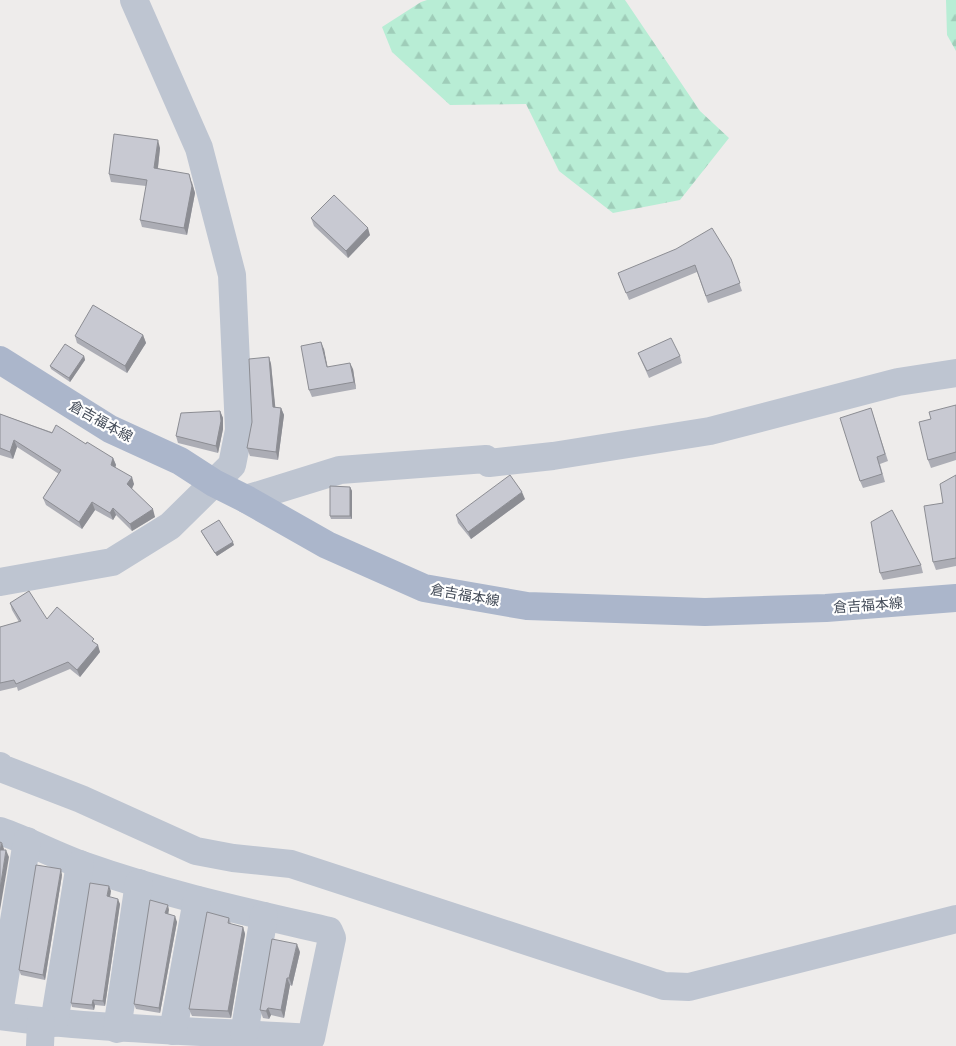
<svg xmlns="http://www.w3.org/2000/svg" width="956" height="1046" viewBox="0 0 956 1046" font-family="'DM Sans','Noto Sans JP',sans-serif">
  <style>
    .forest { fill: url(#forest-firs) }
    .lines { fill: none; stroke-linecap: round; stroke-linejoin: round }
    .minor { stroke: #bec5d1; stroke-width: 28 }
    .primary { stroke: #abb6cb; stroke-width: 28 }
    .wall { fill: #acadb5 }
    .shaded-wall { fill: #8c8d93 }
    .building { fill: #c8c9d2; stroke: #8c8d93 }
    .labels { text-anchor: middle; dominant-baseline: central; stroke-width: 4.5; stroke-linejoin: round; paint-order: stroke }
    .street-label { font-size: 14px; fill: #444c59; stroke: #fff }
  </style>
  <defs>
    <pattern id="forest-firs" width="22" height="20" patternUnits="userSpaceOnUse" patternTransform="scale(1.25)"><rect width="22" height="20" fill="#b8edd5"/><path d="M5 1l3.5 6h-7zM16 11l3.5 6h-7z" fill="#9fcdb9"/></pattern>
  </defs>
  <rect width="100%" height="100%" fill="#eeeceb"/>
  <!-- forest -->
  <g class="forest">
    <polygon points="427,0 625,0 700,111 729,138 680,200 613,213 559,171 526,104 450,105 392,52 382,27 421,2"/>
    <polygon points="946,0 956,0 956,51 947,35"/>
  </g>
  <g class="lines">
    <!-- minor -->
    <g class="minor">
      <polyline points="246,499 340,470 486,459 489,463 553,456 710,431 898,382 956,373"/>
      <polyline points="0,582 112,562 170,526 232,465 239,430 232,275 199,148 134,0"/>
      <polyline points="0,766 1,768 81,799 196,851 233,858 291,864 664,986 689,987 956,919"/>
      <path d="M 0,831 C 29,841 56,856 85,866 C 164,894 247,912 329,931 L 332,938 L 311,1038 C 207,1031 103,1030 0,1016"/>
      <polyline points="0,1007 27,841"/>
      <polyline points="54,1023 80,864"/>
      <polyline points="117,1029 139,883"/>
      <polyline points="173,1031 197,900"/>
      <polyline points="244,1034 264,916"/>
      <polyline points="40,1046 41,1022"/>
    </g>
    <!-- primary -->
    <polyline class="primary" points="0,360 110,429 180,461 214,483 246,499 327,545 424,588 527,606 705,612 826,608 956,598"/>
  </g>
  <!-- wall -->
  <g class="wall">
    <polygon points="160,148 158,168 192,182 195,193 187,235 142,227 140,220 146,186 111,182 109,174"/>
    <polygon points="311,218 370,235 348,258 314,226"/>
    <polygon points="731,259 742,291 708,303 697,272 629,300 618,273"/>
    <polygon points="143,335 146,343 127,373 77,343 75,336"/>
    <polygon points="324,349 327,367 353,369 356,389 312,397 309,390"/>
    <polygon points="638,353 680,356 682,363 649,378"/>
    <polygon points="84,356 85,360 70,382 51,369 50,366"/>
    <polygon points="269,357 271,364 275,407 281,408 284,415 278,460 250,456 247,448"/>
    <polygon points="956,405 956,460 931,468 928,460 931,419"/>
    <polygon points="871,408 888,461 880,464 885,482 863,488 860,481"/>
    <polygon points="220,411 223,418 223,429 218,453 178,443 176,436"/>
    <polygon points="0,414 86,444 113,458 116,465 115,467 134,484 132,489 155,517 132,531 116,515 113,520 95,510 82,529 46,505 43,498 59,474 17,447 13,459 0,455"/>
    <polygon points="956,475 956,566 936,570 933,562 943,503"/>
    <polygon points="350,487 352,491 352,519 331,519 330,516"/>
    <polygon points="525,499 471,539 458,523 456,515"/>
    <polygon points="201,531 234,545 217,556 203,535"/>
    <polygon points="921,565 923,573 883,580 880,573"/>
    <polygon points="10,603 47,619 96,644 100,652 80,677 70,669 18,691 17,687 0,691 0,627 19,622 12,610"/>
    <polygon points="62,875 45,980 21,975 19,970"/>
    <polygon points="111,891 110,897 120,904 105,1006 95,1005 94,1010 72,1007 71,1003"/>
    <polygon points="169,910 168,914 177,922 160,1013 136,1009 134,1004"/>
    <polygon points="229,918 231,924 243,927 245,934 231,1018 192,1016 189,1009"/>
    <polygon points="300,952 292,986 290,985 284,1018 271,1015 269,1019 263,1018 260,1010"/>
  </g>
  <!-- shaded-wall -->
  <g class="shaded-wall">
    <polygon points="158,140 160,148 157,175 154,168"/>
    <polygon points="189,174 195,193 187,235 184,228"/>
    <polygon points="368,228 370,235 348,258 346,251"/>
    <polygon points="143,335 146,343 127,373 125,366"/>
    <polygon points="321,342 324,349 329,374 327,367"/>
    <polygon points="84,356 85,360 70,382 69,378"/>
    <polygon points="269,357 271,364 276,414 273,407"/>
    <polygon points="350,363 353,369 356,389 354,382"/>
    <polygon points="281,408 284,415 278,460 276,452"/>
    <polygon points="220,411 223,418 223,429 218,453 216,446"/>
    <polygon points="14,440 17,447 13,459 10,452"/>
    <polygon points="113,458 116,465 114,472 111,465"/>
    <polygon points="132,477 134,484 130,492 127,484"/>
    <polygon points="350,487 352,491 352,519 350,516"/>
    <polygon points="522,492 525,499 471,539 468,532"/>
    <polygon points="92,502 95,510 82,529 79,522"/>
    <polygon points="113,508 116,515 113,520 110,513"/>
    <polygon points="153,509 155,517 132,531 130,524"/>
    <polygon points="233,542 234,545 217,556 215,553"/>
    <polygon points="98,645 100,652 80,677 77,670"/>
    <polygon points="2,843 4,849 2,856 0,850"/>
    <polygon points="6,850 9,857 0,910 0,889"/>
    <polygon points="61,869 62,875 45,980 43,975"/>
    <polygon points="109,886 111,891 109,901 107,896"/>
    <polygon points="118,899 120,904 105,1006 103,1001"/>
    <polygon points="168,905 169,910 167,919 165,913"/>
    <polygon points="175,916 177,922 160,1013 159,1008"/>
    <polygon points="243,927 245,934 231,1018 228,1011"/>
    <polygon points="297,944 300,952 292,986 289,978"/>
    <polygon points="287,978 290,985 284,1018 281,1010"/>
    <polygon points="93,1000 95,1005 94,1010 92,1005"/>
    <polygon points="268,1008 271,1015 269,1019 266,1011"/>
  </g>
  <!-- building -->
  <g class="building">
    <polygon points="114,134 158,140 154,168 189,174 192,186 184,228 140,220 147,180 109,174"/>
    <polygon points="334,195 368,228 346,251 311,218"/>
    <polygon points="712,228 731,259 740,283 706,296 695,265 626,293 618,273 676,249"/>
    <polygon points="93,305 143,335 125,366 75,336"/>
    <polygon points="671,338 680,356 647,371 638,353"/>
    <polygon points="321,342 327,367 350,363 354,382 309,390 301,346"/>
    <polygon points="65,344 84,356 69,378 50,366"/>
    <polygon points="269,357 273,407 281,408 276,452 247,448 252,422 249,359"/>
    <polygon points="956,405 956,452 928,460 919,422 931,419 929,412"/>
    <polygon points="871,408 885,454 877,457 882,474 860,481 840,418"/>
    <polygon points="220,411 221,421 216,446 176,436 181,413"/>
    <polygon points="0,414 52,433 56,425 86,444 87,442 113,458 111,465 132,477 127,484 153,509 130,524 113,508 110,513 92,502 79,522 43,498 61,470 14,440 10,452 0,448"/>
    <polygon points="510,475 522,492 468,532 456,515"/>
    <polygon points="956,475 956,558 933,562 924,506 943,503 940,484"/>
    <polygon points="330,486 350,487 350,516 330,516"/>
    <polygon points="892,510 921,565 880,573 871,522"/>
    <polygon points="219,520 233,542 215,553 201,531"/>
    <polygon points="29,591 47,619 57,607 94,639 92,641 98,645 77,670 68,662 16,684 14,680 0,683 0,627 21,621 10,603"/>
    <polygon points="0,842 2,843 0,850 6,850 0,889"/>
    <polygon points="36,865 61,869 43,975 19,970"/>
    <polygon points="90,883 109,886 107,896 118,899 103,1001 93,1000 92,1005 71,1003"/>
    <polygon points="150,900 168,905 165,913 175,916 159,1008 134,1004"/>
    <polygon points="207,912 229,918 228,923 243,927 228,1011 189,1009"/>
    <polygon points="272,939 297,944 289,978 287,978 281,1010 268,1008 266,1011 260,1010"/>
  </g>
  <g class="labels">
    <!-- street labels -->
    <g class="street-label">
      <text transform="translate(101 421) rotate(29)">倉吉福本線</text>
      <text transform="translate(465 595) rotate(10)">倉吉福本線</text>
      <text transform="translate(868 605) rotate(-4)">倉吉福本線</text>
    </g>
  </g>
</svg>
